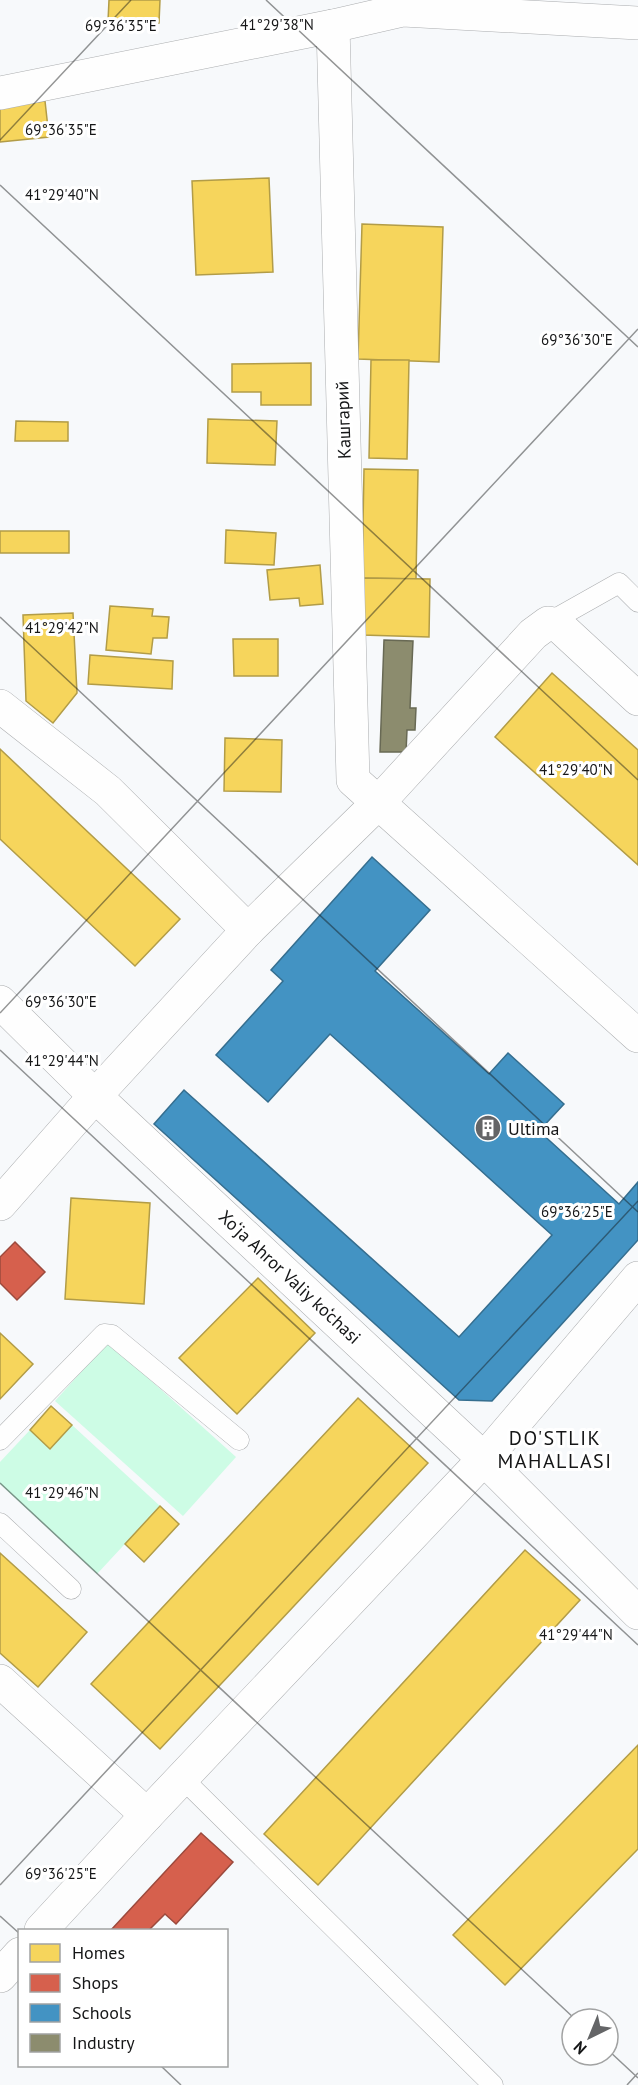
<svg xmlns="http://www.w3.org/2000/svg" width="638" height="2085" viewBox="0 0 638 2085" font-family="'PT Sans',sans-serif">
  <style>
    .green { fill: #cdfce5 }
    .homes { fill: #f6d55c; stroke: #b29c47; stroke-width: 1.5 }
    .shops { fill: #d6604d; stroke: #9c4a3d; stroke-width: 1.5 }
    .schools { fill: #4393c3; stroke: #356e8f; stroke-width: 1.5 }
    .industry { fill: #8c8c6e; stroke: #686954; stroke-width: 1.5 }
    .lines { fill: none; stroke-linecap: round; stroke-linejoin: round }
    .service-casing { stroke: #abadaf; stroke-width: 21 }
    .minor-casing { stroke: #abadaf; stroke-width: 34 }
    .service { stroke: #fefefe; stroke-width: 20 }
    .minor { stroke: #fefefe; stroke-width: 33 }
    .ticks { fill: none; stroke: #151617; stroke-width: 1.5; stroke-opacity: 0.45 }
    .labels { text-anchor: middle; dominant-baseline: central; stroke-width: 6; stroke-linejoin: round; paint-order: stroke }
    .street-label { font-size: 18px; fill: #151617; stroke: #fff }
    .poi-label { font-size: 18px; fill: #151617; stroke: #fff; text-anchor: start }
    .neighbourhood-label { font-size: 20px; letter-spacing: 1.5px; fill: #151617; stroke: #fff }
    .ticks-label { font-size: 15px; text-anchor: middle; fill: #151617; stroke: #fff; stroke-width: 6; stroke-linejoin: round; paint-order: stroke }
  </style>
  <rect width="100%" height="100%" fill="#f7f9fb"/>
  <!-- green -->
  <g class="green">
    <polygon points="108,1342 236,1457 183,1516 55,1401"/>
    <polygon points="72,1425 160,1506 97,1574 0,1484 0,1462 30,1430 50,1449"/>
  </g>
  <!-- homes -->
  <g class="homes">
    <polygon points="109,0 160,0 159,23 108,21"/>
    <polygon points="45,101 49,137 0,142 0,107"/>
    <polygon points="269,178 273,272 196,275 192,181"/>
    <polygon points="362,224 443,227 439,362 358,359"/>
    <polygon points="371,360 409,360 407,459 369,458"/>
    <polygon points="311,363 311,405 261,405 261,392 232,392 232,364"/>
    <polygon points="208,419 277,421 275,465 207,463"/>
    <polygon points="16,421 68,422 68,441 15,441"/>
    <polygon points="364,469 418,470 416,579 362,578"/>
    <polygon points="226,530 276,533 274,565 225,563"/>
    <rect x="0" y="531" width="69" height="22"/>
    <polygon points="320,565 323,604 300,606 299,598 270,600 267,570"/>
    <polygon points="362,578 430,579 429,637 362,635"/>
    <polygon points="110,606 153,609 152,616 169,617 167,638 153,638 151,654 106,650"/>
    <polygon points="73,613 77,693 53,723 26,701 23,615"/>
    <polygon points="233,639 278,639 278,676 234,676"/>
    <polygon points="90,655 173,661 172,689 88,684"/>
    <polygon points="552,673 638,750 638,865 495,737"/>
    <polygon points="225,738 282,740 281,792 224,791"/>
    <polygon points="0,749 180,919 135,966 0,839"/>
    <polygon points="71,1198 150,1203 144,1304 65,1299"/>
    <polygon points="258,1278 315,1333 237,1414 179,1358"/>
    <polygon points="0,1333 33,1364 0,1399"/>
    <polygon points="358,1398 428,1463 160,1749 91,1684"/>
    <polygon points="51,1406 72,1425 50,1449 30,1430"/>
    <polygon points="160,1506 179,1524 144,1562 125,1544"/>
    <polygon points="525,1550 580,1600 318,1885 264,1834"/>
    <polygon points="0,1553 87,1632 38,1687 0,1653"/>
    <polygon points="638,1745 638,1849 505,1985 453,1935"/>
  </g>
  <!-- shops -->
  <g class="shops">
    <polygon points="15,1242 45,1272 17,1300 0,1283 0,1257"/>
    <polygon points="201,1833 233,1862 176,1924 165,1914 149,1930 111,1930"/>
  </g>
  <!-- schools -->
  <polygon class="schools" points="372,857 430,910 375,971 489,1074 508,1053 564,1104 539,1131 619,1204 638,1182 638,1240 492,1401 459,1400 154,1124 184,1090 459,1337 552,1235 330,1034 268,1102 216,1055 283,981 271,970"/>
  <!-- industry -->
  <polygon class="industry" points="384,640 413,641 410,708 416,708 415,730 407,730 406,752 380,752"/>
  <g class="lines">
    <defs>
      <g id="service">
        <polyline points="548,623 619,583 638,602"/>
        <polyline points="0,1440 104,1334 112,1335 239,1440"/>
        <polyline points="0,1523 71,1589"/>
        <polyline points="182,1778 493,2085"/>
      </g>
      <g id="minor">
        <polyline points="333,26 353,780 638,1036"/>
        <polyline points="0,93 333,26 403,10 638,23"/>
        <polyline points="0,706 108,791 248,930"/>
        <polyline points="0,1002 95,1096 484,1459 638,1613"/>
        <polyline points="0,1204 95,1096 248,930 378,803 533,634 548,623 558,625 638,699"/>
        <polyline points="0,1681 147,1815"/>
        <polyline points="41,1930 147,1815 484,1459 638,1278"/>
        <polyline points="0,1976 20,1954"/>
      </g>
    </defs>
    <!-- service casing -->
    <use href="#service" class="service-casing"/>
    <!-- minor casing -->
    <use href="#minor" class="minor-casing"/>
    <!-- service -->
    <use href="#service" class="service"/>
    <!-- minor -->
    <use href="#minor" class="minor"/>
  </g>
  <!-- ticks -->
  <path class="ticks" d="M 266,0 L 638,347M 0,140 L 131,0M 0,185 L 638,780M 0,617 L 638,1212M 0,1013 L 638,329M 0,1050 L 638,1645M 0,1483 L 575,2019M 0,1885 L 638,1201M 0,1916 L 20,1934M 608,2050 L 638,2078M 161,2066 L 181,2085M 627,2085 L 638,2073"/>
  <!-- icons -->
  <defs>
    <symbol id="building-disc" viewBox="-11 -11 22 22"><circle r="9.5" fill="#646567" stroke="#fff"/><path d="M-4-6H4V6H1V3H-1V6H-4ZM-2.5-4.3h1.7v1.8h-1.7ZM.8-4.3h1.7v1.8H.8ZM-2.5-1h1.7V.8h-1.7ZM.8-1h1.7V.8H.8Z" fill="#fff"/></symbol>
  </defs>
  <g fill-rule="evenodd">
    <use href="#building-disc" x="473" y="1113" width="30" height="30"/>
  </g>
  <g class="labels">
    <!-- street labels -->
    <g class="street-label">
      <text transform="translate(343 420) rotate(-92)">Кашгарий</text>
      <text transform="translate(290 1277) rotate(43)">Xo‘ja Ahror Valiy ko‘chasi</text>
    </g>
    <!-- poi labels -->
    <g class="poi-label">
      <text x="508" y="1128">Ultima</text>
    </g>
    <!-- neighbourhood labels -->
    <g class="neighbourhood-label">
      <text x="555" y="1438">DO'STLIK<tspan x="555" dy="23">MAHALLASI</tspan></text>
    </g>
  </g>
  <g class="ticks-label">
    <text x="277" y="30">41°29'38"N</text>
    <text x="121" y="31">69°36'35"E</text>
    <text x="61" y="135">69°36'35"E</text>
    <text x="62" y="200">41°29'40"N</text>
    <text x="577" y="345">69°36'30"E</text>
    <text x="62" y="633">41°29'42"N</text>
    <text x="576" y="775">41°29'40"N</text>
    <text x="61" y="1007">69°36'30"E</text>
    <text x="62" y="1066">41°29'44"N</text>
    <text x="577" y="1217">69°36'25"E</text>
    <text x="62" y="1498">41°29'46"N</text>
    <text x="576" y="1640">41°29'44"N</text>
    <text x="61" y="1879">69°36'25"E</text>
  </g>
  <!-- legend -->
  <rect x="18" y="1929" width="210" height="138" fill="#ffffff" stroke="#a1a2a2" stroke-width="1.5"/>
  <rect x="30" y="1944" width="30" height="18" fill="#f6d55c" stroke="#a1a2a2" stroke-width="1.5"/>
  <text x="72" y="1959" font-size="18" fill="#151617">Homes</text>
  <rect x="30" y="1974" width="30" height="18" fill="#d6604d" stroke="#a1a2a2" stroke-width="1.5"/>
  <text x="72" y="1989" font-size="18" fill="#151617">Shops</text>
  <rect x="30" y="2004" width="30" height="18" fill="#4393c3" stroke="#a1a2a2" stroke-width="1.5"/>
  <text x="72" y="2019" font-size="18" fill="#151617">Schools</text>
  <rect x="30" y="2034" width="30" height="18" fill="#8c8c6e" stroke="#a1a2a2" stroke-width="1.5"/>
  <text x="72" y="2049" font-size="18" fill="#151617">Industry</text>
  <!-- north arrow -->
  <g transform="translate(590 2037) rotate(223)"><circle r="28" fill="#ffffff" stroke="#a1a2a2" stroke-width="1.5"/>
  <path d="M0-4.5L10 22L0 15L-10 22Z" fill="#646567"/>
  <text y="-9" font-size="16" font-weight="bold" text-anchor="middle" fill="#151617">N</text>
  </g>
</svg>
